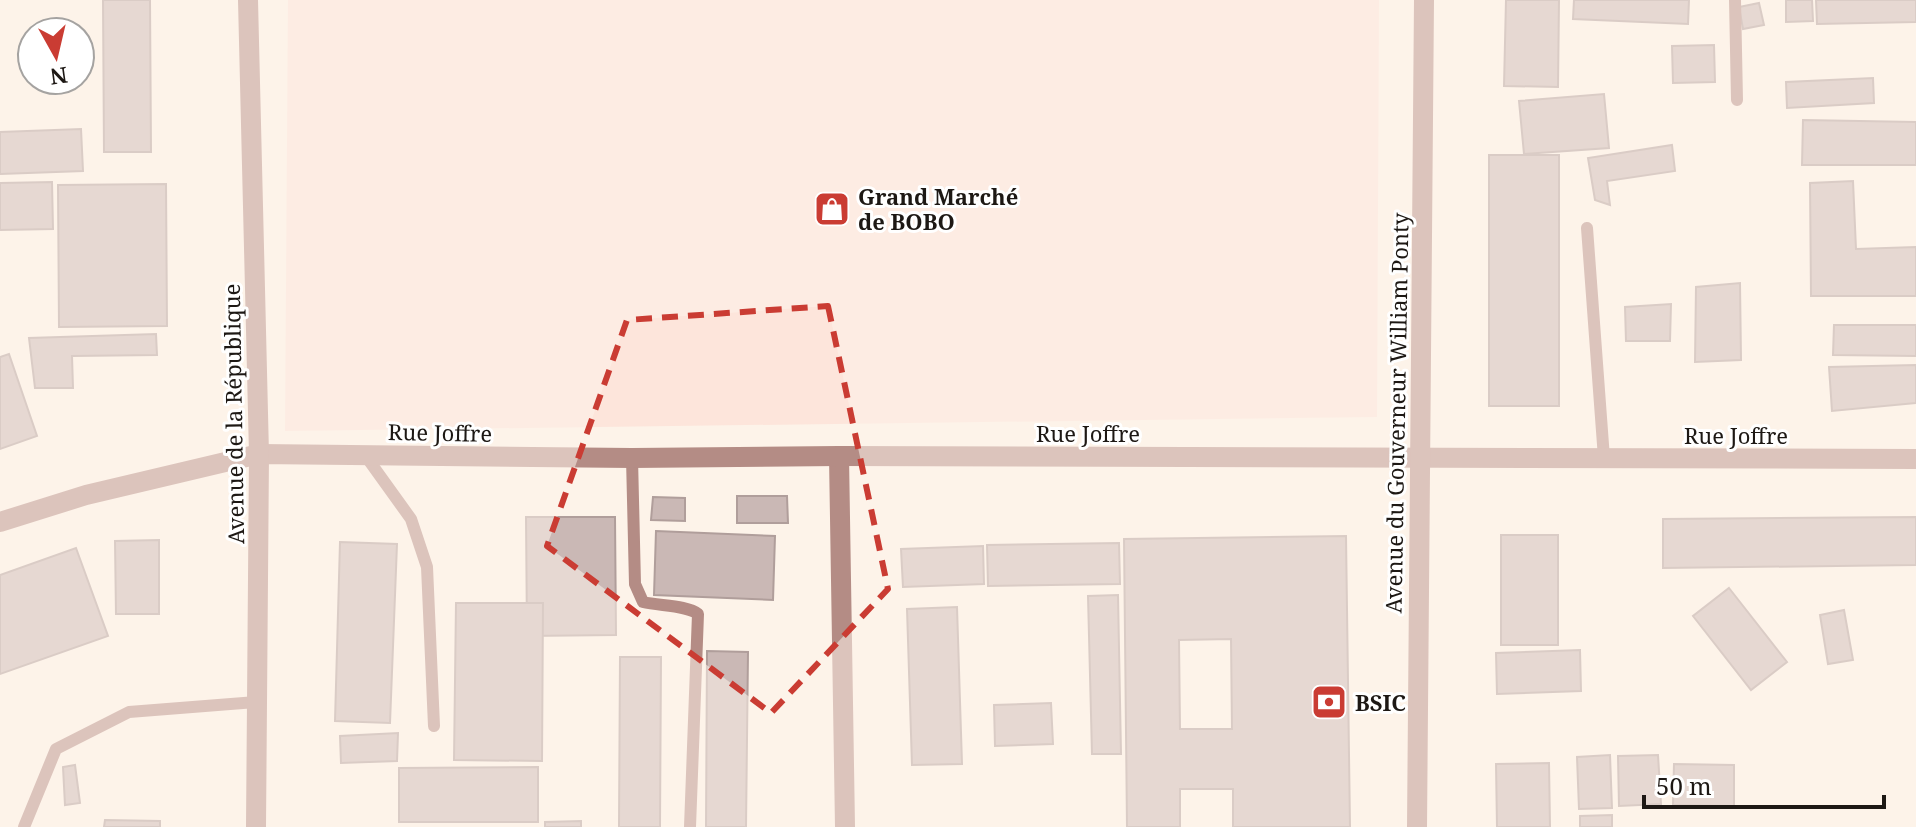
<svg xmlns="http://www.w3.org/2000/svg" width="1916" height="827" viewBox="0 0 1916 827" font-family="'Noto Serif',serif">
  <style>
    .commercial { fill: #fde5db }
    .building { fill: #cab8b5; stroke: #b09e9b; stroke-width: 2; fill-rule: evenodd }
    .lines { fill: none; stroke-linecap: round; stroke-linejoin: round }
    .service { stroke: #b48c85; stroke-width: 12 }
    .minor { stroke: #b48c85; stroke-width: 20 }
    .tertiary { stroke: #b48c85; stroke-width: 20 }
    .marked { fill: none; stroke: #ca3c33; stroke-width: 6; stroke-dasharray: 16 10; stroke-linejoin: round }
    .labels { text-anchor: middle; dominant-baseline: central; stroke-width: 6; stroke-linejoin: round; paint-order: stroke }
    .poi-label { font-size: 22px; font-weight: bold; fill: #1d1814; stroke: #fff; text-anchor: start }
    .street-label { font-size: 22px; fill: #1d1814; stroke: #fff }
  </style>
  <rect width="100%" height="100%" fill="#fdf3e9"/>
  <!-- commercial -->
  <polygon class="commercial" points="288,0 1379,0 1377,417 285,431"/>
  <!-- building -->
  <g class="building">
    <polygon points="103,0 150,0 151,152 104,152"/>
    <polygon points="1506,0 1559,0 1558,87 1504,86"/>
    <polygon points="1574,0 1689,0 1688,24 1573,19"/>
    <polygon points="1786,0 1812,0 1813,21 1786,22"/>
    <polygon points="1816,0 1916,0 1916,22 1817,24"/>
    <polygon points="1759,3 1764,25 1743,29 1739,7"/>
    <polygon points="1714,45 1715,82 1673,83 1672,46"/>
    <polygon points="1873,78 1874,103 1787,108 1786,82"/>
    <polygon points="1604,94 1609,148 1524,154 1519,101"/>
    <polygon points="1803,120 1916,122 1916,165 1802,165"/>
    <polygon points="81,129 83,171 0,174 0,132"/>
    <polygon points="1672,145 1675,171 1607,181 1610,205 1595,200 1588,158"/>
    <rect x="1489" y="155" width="70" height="251"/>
    <polygon points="1853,181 1856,249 1916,247 1916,296 1811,296 1810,183"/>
    <polygon points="52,182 53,229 0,230 0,183"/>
    <polygon points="166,184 167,326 59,327 58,185"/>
    <polygon points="1740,283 1741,360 1695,362 1696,287"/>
    <polygon points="1671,304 1670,341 1626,341 1625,307"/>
    <polygon points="1834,325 1916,325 1916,356 1833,355"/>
    <polygon points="156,334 157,355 72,356 73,388 35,388 29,338"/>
    <polygon points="9,354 37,436 0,449 0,357"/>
    <polygon points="1916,365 1916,403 1832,411 1829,367"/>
    <polygon points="737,496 787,496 788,523 737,523"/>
    <polygon points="653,497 685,498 685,521 651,520"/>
    <polygon points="526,517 615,517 616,635 527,636"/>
    <polygon points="1916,517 1916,565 1663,568 1663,519"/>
    <polygon points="656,531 775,536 773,600 654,595"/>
    <rect x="1501" y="535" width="57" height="110"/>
    <path d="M 1346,536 L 1350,827 L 1233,827 L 1233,789 L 1180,789 L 1180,827 L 1127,827 L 1124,539 ZM 1231,639 L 1232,729 L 1180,729 L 1179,640 Z"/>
    <polygon points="159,540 159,614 116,614 115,541"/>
    <polygon points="340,542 397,544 390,723 335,721"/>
    <polygon points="1119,543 1120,584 988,586 987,545"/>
    <polygon points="983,546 984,584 903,587 901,549"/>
    <polygon points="76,548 108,636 0,674 0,575"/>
    <polygon points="1729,588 1787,662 1751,690 1693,616"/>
    <polygon points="1118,595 1121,754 1092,754 1088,596"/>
    <polygon points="456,603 543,603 542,761 454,760"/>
    <polygon points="957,607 962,764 912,765 907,609"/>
    <polygon points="1844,610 1853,660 1828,664 1820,615"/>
    <polygon points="1580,650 1581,691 1497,694 1496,653"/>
    <polygon points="707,651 748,652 746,827 706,827"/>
    <polygon points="620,657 661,657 660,827 619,827"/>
    <polygon points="1051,703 1053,744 995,746 994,705"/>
    <polygon points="398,733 397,761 341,763 340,736"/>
    <polygon points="1610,755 1612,808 1579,809 1577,757"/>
    <polygon points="1658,755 1661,804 1619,806 1618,756"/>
    <polygon points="1549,763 1550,827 1497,827 1496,764"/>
    <polygon points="1674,764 1734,765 1734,806 1673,805"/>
    <polygon points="75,765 80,803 65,805 63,767"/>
    <polygon points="538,767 538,822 399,822 399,768"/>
    <polygon points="1612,815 1612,827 1580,827 1580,816"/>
    <polygon points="105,820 160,821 160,827 104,827"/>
    <polygon points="581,821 581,827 545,827 545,822"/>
  </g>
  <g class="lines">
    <!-- service -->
    <g class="service">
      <polyline points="1735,0 1737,100"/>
      <polyline points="1587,228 1604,458"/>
      <polyline points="365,455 411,519 427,567 434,726"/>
      <path d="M 632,458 L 635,584 L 643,602 C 659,606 687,605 698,614 L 690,827"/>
      <polyline points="24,827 56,749 129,712 257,702"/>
    </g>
    <!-- minor -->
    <g class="minor">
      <polyline points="839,456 845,827"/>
      <polyline points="0,522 86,495 259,454 632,458 839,456 1916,459"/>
      <polyline points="1417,827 1424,0"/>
    </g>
    <!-- tertiary -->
    <polyline class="tertiary" points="248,0 259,454 256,827"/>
  </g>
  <!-- marked area -->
  <path d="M0 0H1916V827H0ZM 828,306 L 888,589 L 771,713 L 547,546 L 627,320 Z" fill="#fdf3e9" fill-opacity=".55" fill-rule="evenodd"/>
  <path class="marked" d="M 828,306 L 888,589 L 771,713 L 547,546 L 627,320 Z"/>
  <!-- icons -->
  <defs>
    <symbol id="shop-square" viewBox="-11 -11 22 22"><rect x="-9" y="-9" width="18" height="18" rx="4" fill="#ca3c33" stroke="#fff"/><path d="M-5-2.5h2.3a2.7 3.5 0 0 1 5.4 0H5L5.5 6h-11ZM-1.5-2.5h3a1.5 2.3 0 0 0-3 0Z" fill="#fff"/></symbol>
    <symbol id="bank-square" viewBox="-11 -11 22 22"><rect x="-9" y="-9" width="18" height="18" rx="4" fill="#ca3c33" stroke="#fff"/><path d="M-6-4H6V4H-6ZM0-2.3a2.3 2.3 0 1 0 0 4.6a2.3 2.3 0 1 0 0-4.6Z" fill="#fff"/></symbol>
  </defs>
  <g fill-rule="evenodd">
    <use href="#shop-square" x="812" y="189" width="40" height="40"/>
    <use href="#bank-square" x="1309" y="682" width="40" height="40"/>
  </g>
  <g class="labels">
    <!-- poi labels -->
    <g class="poi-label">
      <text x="858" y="196">Grand Marché<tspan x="858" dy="25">de BOBO</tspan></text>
      <text x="1355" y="702">BSIC</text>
    </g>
    <!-- street labels -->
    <g class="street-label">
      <text transform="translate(1396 413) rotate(-89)">Avenue du Gouverneur William Ponty</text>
      <text transform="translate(233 414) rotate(-91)">Avenue de la République</text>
      <text transform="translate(440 432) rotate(1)">Rue Joffre</text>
      <text x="1088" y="433">Rue Joffre</text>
      <text x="1736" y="435">Rue Joffre</text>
    </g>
  </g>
  <!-- north arrow -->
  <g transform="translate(56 56) rotate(172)"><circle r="38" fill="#ffffff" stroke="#a5a3a1" stroke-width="2"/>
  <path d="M0-6L14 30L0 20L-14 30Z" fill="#ca3c33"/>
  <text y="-12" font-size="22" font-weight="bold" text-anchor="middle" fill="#1d1814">N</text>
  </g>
  <!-- scale -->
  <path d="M1644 795v12h240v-12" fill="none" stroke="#1d1814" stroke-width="4"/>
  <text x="1656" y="795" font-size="24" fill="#1d1814" stroke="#ffffff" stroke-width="6" paint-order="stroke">50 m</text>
</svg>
